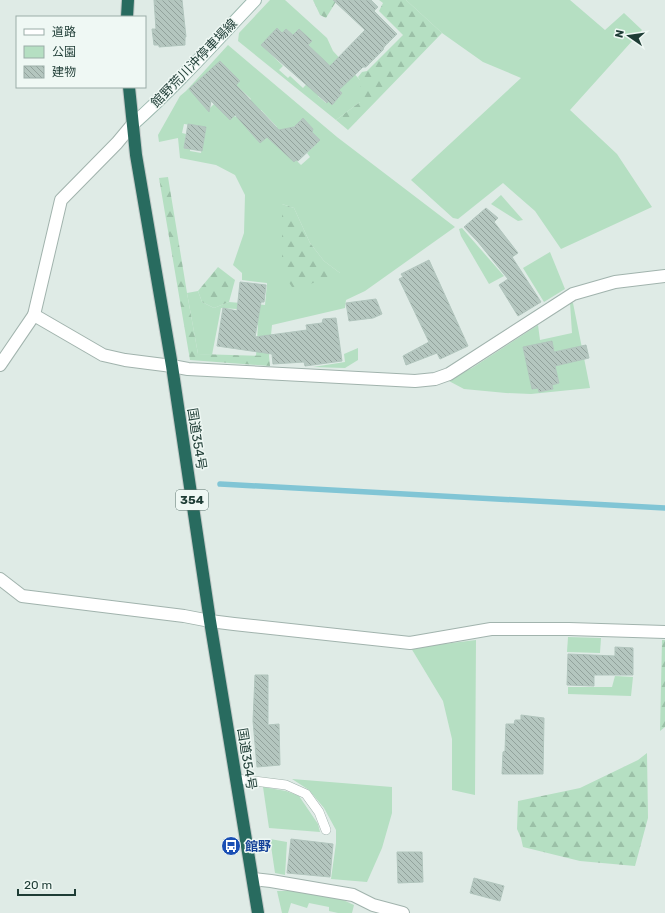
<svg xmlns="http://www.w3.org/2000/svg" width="665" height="913" viewBox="0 0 665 913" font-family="Rubik,'Noto Sans JP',sans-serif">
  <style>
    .green { fill: #b5dfc2; fill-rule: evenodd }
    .forest { fill: url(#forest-firs) }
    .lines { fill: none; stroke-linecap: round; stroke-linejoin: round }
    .stream { stroke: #81c5d5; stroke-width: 5.5 }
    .building { fill: url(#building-back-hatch); stroke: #b1c5bd }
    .lane-casing { stroke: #a1b3ad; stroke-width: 10 }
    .street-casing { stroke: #a1b3ad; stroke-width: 14 }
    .secondary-casing { stroke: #9cb8af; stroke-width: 14 }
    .highway-casing { stroke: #c0c8c6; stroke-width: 14 }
    .lane { stroke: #fff; stroke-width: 9 }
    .street { stroke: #fff; stroke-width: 12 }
    .secondary { stroke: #fff; stroke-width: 12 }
    .highway { stroke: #286b5f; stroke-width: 12 }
    .labels { text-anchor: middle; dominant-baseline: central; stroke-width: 3; stroke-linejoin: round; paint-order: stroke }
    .shield { fill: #eff8f4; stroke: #5d746e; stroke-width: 1 }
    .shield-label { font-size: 12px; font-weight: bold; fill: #1e3c35 }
    .street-label { font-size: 13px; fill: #1e3c35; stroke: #eff8f4 }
    .transit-label { font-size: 13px; font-weight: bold; fill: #164399; stroke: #eff8f4; text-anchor: start }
  </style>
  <defs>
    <pattern id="forest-firs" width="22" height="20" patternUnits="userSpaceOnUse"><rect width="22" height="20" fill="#b5dfc2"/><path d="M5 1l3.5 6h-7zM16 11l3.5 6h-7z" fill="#9bc0a7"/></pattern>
    <pattern id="building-back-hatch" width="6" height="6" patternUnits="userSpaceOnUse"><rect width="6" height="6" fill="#b4c6bf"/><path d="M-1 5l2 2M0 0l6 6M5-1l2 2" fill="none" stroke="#92a29c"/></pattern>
  </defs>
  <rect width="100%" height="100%" fill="#dfebe6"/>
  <!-- green -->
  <g class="green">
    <path d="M 270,0 L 285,0 L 327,38 L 333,51 L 360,80 L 360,102 L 336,120 L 238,41 L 239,33 ZM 277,28 L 282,33 L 286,29 L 293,35 L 299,29 L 312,41 L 308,45 L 326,63 L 303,88 L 290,76 L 288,78 L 279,70 L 283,66 L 267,50 L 272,44 ZM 322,74 L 342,93 L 332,105 L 328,101 L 326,103 L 318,96 Z"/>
    <polygon points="406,0 570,0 605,30 624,13 642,30 570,110 617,154 652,207 561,249 535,211 503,183 458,219 453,218 411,180 521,78 483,62 442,33"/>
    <path d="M 228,45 L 337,137 L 455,227 L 365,291 L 346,300 L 345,308 L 272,325 L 269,356 L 256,356 L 258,325 L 251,324 L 253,310 L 221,308 L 212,355 L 198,354 L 187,293 L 198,291 L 202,302 L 214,308 L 229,302 L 265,305 L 267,283 L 242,280 L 242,273 L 233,265 L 244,233 L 245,195 L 235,175 L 216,165 L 180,158 L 178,138 L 159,142 L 158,135 L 180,96 L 186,91 ZM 230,72 L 240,81 L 236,85 L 251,99 L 241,109 L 242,111 L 236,117 L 214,104 L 210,108 L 201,99 ZM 261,110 L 277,127 L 260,143 L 245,126 ZM 303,118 L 313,129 L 312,132 L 320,140 L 307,153 L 310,157 L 301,165 L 296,160 ZM 184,124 L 206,127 L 201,153 L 190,151 L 190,149 L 184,148 L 186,134 L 182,133 ZM 282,204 L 294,208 L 310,243 L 324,261 L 340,273 L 282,272 Z"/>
    <polygon points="501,195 523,220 518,221 491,204"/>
    <polygon points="462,228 504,276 489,284 461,236 459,229"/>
    <polygon points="550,252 565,289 544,302 523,268"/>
    <path d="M 570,303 L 573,303 L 590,388 L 531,394 L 506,393 L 464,389 L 447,380 L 472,368 L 538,325 L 540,340 L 572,333 ZM 560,351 L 563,364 L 555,366 L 559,383 L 552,385 L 553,389 L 539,392 L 538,388 L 532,389 L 554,352 Z"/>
    <polygon points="358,348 358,360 345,368 313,367 345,362 344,354"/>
    <polygon points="568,637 601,638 600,653 567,652"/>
    <polygon points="476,640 475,795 452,790 452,739 443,701 411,648"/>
    <polygon points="615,676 633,677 631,696 568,694 568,687 612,687"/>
    <polygon points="292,779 392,787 392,813 382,848 367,882 331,879 336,843 336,830 324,808 309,790"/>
    <polygon points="263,787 286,791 299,796 318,824 320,832 269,828"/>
    <polygon points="270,839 287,842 285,875 275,873"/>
    <polygon points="277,891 302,891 341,899 354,905 352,913 338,913 329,911 329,907 309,903 307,908 291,903 288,913 282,913"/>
  </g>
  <!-- forest -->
  <g class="forest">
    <polygon points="313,0 337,0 326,18 320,15"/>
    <polygon points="379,0 406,0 442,33 348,130 336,120 360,102 360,80 358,77 362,72 367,71 403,35 379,11 383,3"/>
    <polygon points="168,177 187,293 198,354 269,356 270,366 190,360 159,178"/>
    <polygon points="282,204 294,208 310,243 324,261 340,273 294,290 282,272"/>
    <polygon points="218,267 235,280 229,302 214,308 202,302 198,291"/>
    <polygon points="662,640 665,640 665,727 660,731"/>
    <polygon points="647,753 648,818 635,866 580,861 523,847 521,838 517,829 518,801 580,788 638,760"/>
  </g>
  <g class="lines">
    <!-- stream -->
    <polyline class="stream" points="220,484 665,508"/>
  </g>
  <!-- building -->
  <g class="building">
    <polygon points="154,0 182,0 186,37 185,37 185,45 159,47 159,45 154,45 152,29 156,29"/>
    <polygon points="333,0 371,0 378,7 374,11 397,34 384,47 383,50 366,67 363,67 339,90 342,93 332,105 328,101 327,103 261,45 277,28 282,33 286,29 293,35 299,29 312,41 308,45 330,66 365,30"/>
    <polygon points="220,61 240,81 236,85 279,130 294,127 303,118 313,129 312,132 320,140 298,161 296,160 294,162 267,137 260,143 235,115 230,120 211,101 209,112 189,89"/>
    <polygon points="188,124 206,127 202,151 184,148"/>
    <polygon points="486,208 498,218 494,222 518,253 512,257 541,302 518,316 499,285 508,279 478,242 464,227"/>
    <polygon points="429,260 468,346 440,359 437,353 406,365 403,356 429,342 399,279 403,277 401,274"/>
    <polygon points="240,282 266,285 264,302 261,302 255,337 307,330 306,325 322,323 323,319 336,318 342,361 305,366 304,362 273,364 272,354 217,346 223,308 237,311"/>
    <polygon points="376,299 382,314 373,318 349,321 346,303"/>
    <polygon points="552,341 554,352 586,345 589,358 555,366 559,383 552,385 553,389 539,392 538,388 532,389 523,347"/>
    <polygon points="615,647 633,648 633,675 594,675 594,686 567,685 568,654 615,656"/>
    <polygon points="255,675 268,675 268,725 279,724 280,765 257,767 253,721"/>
    <polygon points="521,715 544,718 543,774 502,774 503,752 505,751 506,724 514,724 515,720 521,720"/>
    <polygon points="291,839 333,844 330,877 287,873"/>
    <polygon points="397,852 422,852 423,882 398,883"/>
    <polygon points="474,878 504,886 500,901 470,893"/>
  </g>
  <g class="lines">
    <defs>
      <polyline id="lane" points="236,779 254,781 286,785 306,794 319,812 326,830"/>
      <g id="street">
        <polyline points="34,315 61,200 117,143 132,125"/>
        <polyline points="0,365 34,315 103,355 125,360 172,366 188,369 415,381 435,379 449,374 573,294 615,282 665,276"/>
        <polyline points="0,579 22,596 184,616 210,621 234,624 410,643 491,629 569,629 665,632"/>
        <polyline points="253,879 271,881 353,895 373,905 403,913"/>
      </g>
      <path id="secondary" d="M 132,125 C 176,86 215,42 255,0"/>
      <g id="highway">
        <polyline points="127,17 128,0"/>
        <polyline points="129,87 136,155 172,366 210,621 258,913"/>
      </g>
    </defs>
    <!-- lane casing -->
    <use href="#lane" class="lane-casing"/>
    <!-- street casing -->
    <use href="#street" class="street-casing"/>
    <!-- secondary casing -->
    <use href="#secondary" class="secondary-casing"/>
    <!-- highway casing -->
    <use href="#highway" class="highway-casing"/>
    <!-- lane -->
    <use href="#lane" class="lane"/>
    <!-- street -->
    <use href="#street" class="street"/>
    <!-- secondary -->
    <use href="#secondary" class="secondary"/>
    <!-- highway -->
    <use href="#highway" class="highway"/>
  </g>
  <!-- icons -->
  <defs>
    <symbol id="bus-disc" viewBox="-11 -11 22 22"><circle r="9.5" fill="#1a4fb4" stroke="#eff8f4"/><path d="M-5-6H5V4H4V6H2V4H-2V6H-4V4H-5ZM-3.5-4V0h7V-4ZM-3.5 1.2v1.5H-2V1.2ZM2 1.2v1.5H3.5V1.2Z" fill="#fff"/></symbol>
  </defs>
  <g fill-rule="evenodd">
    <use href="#bus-disc" x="220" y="835" width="22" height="22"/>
  </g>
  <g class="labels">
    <!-- shield labels -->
    <rect class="shield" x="176" y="490" width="32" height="20" rx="3"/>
    <g class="shield-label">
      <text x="192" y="500">354</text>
    </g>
    <!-- street labels -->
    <g class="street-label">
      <text transform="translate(194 63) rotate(-46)">館野荒川沖停車場線</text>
      <text transform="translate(197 439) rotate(81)">国道354号</text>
      <text transform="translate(247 759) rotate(81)">国道354号</text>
    </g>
    <!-- transit labels -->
    <g class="transit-label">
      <text x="245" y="846">館野</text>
    </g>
  </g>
  <!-- legend -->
  <rect x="16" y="16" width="130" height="72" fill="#eff8f4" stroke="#9bada8"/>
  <rect x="24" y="29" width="20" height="6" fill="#ffffff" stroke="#9bada8"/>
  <text x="52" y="36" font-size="12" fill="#1e3c35">道路</text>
  <rect x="24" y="46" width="20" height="12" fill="#b5dfc2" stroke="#9bada8"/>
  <text x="52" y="56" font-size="12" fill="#1e3c35">公園</text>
  <rect x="24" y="66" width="20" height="12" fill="url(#building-back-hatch)" stroke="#9bada8"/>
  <text x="52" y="76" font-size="12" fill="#1e3c35">建物</text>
  <!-- north arrow -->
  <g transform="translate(629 36) rotate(283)" stroke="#eff8f4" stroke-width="3" paint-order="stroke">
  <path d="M0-3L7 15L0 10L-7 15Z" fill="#1e3c35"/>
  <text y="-6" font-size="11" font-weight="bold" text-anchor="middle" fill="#1e3c35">N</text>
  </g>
  <!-- scale -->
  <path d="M18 889v6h57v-6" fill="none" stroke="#1e3c35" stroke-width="2"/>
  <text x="24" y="889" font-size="12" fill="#1e3c35" stroke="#eff8f4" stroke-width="3" paint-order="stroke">20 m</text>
</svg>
